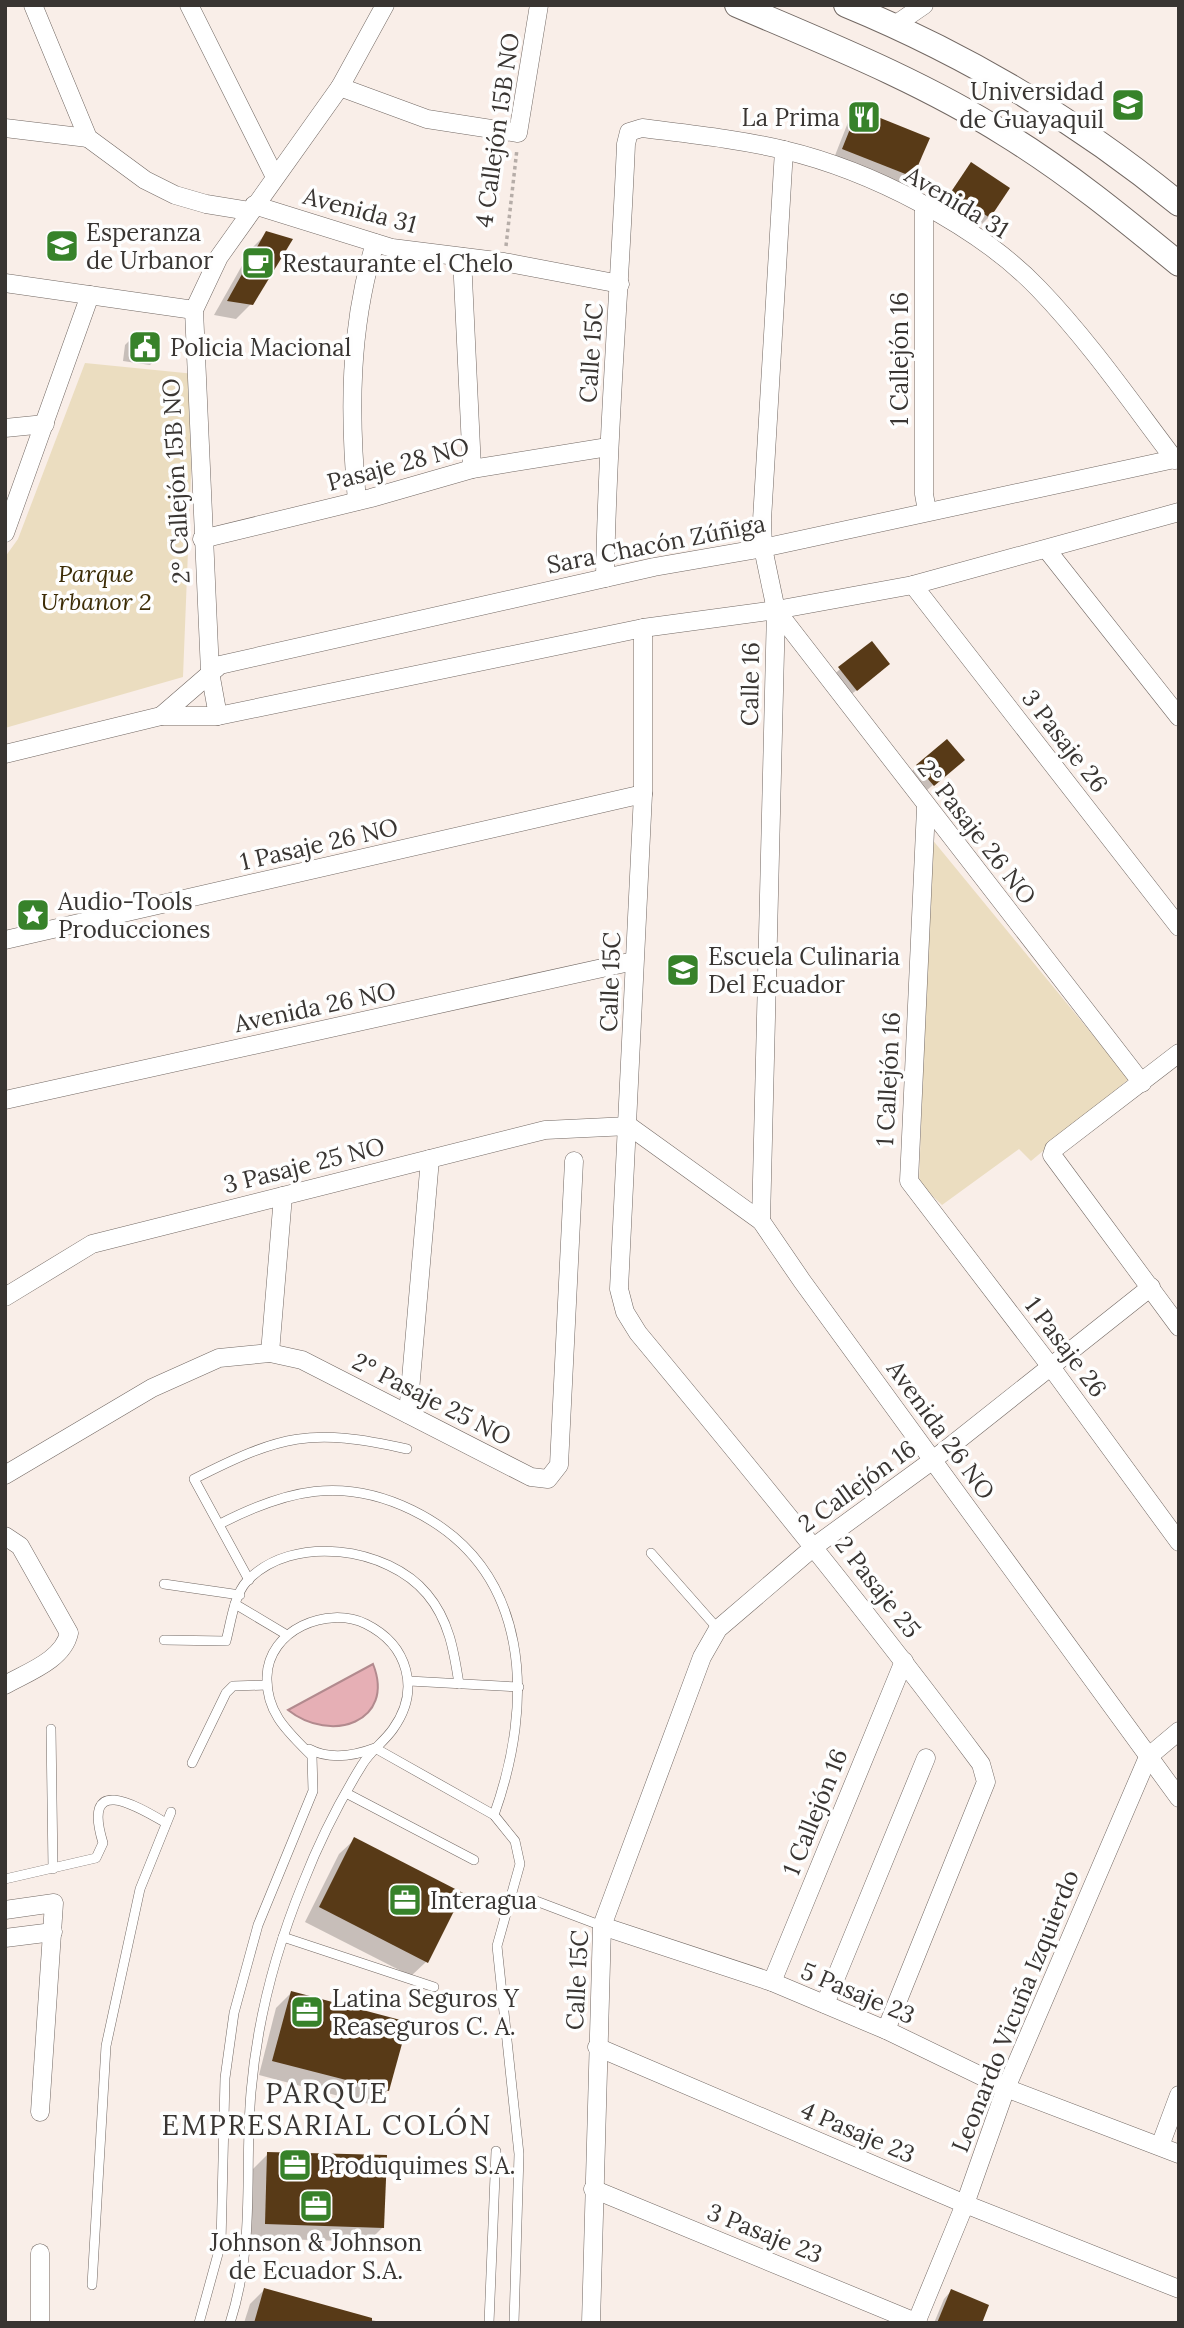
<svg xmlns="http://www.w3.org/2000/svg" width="1184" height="2328" viewBox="0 0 1184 2328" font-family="Lora,serif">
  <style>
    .green { fill: #ebddc0 }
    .water { fill: #e6afb5; stroke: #b28a8e; stroke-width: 2 }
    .shadow { fill: #0003 }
    .building { fill: #583a17 }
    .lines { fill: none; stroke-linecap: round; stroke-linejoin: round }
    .service-casing { stroke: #726863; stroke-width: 10 }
    .minor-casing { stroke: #726863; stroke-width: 19 }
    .secondary-casing { stroke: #726863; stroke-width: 26 }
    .path { stroke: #b6ada8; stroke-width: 3.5; stroke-dasharray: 3.5 3.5; stroke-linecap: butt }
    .service { stroke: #fff; stroke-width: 9 }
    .minor { stroke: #fff; stroke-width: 18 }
    .secondary { stroke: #fff; stroke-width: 24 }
    .labels { text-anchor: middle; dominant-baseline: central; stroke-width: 7; stroke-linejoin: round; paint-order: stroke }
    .poi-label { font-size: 24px; fill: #393532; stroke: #fefefe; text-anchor: start }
    .street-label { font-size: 24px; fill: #393532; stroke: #fefefe }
    .park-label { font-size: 24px; font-style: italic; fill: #3c2c06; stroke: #fefefe }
    .quarter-label { font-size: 28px; letter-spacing: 2px; fill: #393532; stroke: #fefefe }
  </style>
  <rect width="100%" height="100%" fill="#f9eee8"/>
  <!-- green -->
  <g class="green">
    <polygon points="85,363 195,374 183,677 5,728 5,557 18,539"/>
    <polygon points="931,838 1129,1079 1031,1161 1019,1149 942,1205 919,1183"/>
  </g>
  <!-- water -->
  <path class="water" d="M 373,1664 C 396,1722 331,1744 288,1710 Z"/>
  <!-- shadow -->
  <g class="shadow">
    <polygon points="859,111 927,139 911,176 902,186 834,158 849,120"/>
    <polygon points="971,164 989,217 982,224 945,200"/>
    <polygon points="267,233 251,304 236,319 214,315 252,248"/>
    <polygon points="132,338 157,358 150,365 123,361 125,345"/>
    <polygon points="871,643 881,671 849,696 832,676"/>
    <polygon points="917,766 955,766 926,791 910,773"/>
    <polygon points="354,1840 426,1962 411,1976 305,1922 339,1854"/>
    <polygon points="291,1993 388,2090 373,2105 259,2075 276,2008"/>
    <polygon points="268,2154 383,2227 368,2242 251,2238 253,2169"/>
    <polygon points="264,2290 376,2321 376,2323 244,2323 250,2304"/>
    <polygon points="951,2291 980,2323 934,2323 944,2299"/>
  </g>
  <!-- building -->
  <g class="building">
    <polygon points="858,109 930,138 913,177 842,149"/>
    <polygon points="971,162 1010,188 990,218 951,192"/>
    <polygon points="266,231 293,239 253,305 227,301"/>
    <polygon points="132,336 161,340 158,358 129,354"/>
    <polygon points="872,641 890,664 857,691 838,667"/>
    <polygon points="947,739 965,760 934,786 916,765"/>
    <polygon points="354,1837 463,1893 428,1963 319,1907"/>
    <polygon points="291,1991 408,2022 389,2091 272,2061"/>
    <polygon points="267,2152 387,2155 384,2228 265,2224"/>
    <polygon points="264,2288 372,2318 372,2323 254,2323"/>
    <polygon points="951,2289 989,2305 982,2323 937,2323"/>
  </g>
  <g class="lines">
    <defs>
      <g id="service">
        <path d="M 220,1524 C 286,1490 342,1476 412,1510 C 533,1569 534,1703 494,1815"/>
        <polyline points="651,1553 718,1629"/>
        <path d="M 249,1580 L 194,1479 C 281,1435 310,1427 407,1449"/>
        <polyline points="164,1584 240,1595"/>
        <polyline points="235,1604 287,1635"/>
        <path d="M 164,1640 L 226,1641 C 231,1622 234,1595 247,1581 C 292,1533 388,1547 427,1594 C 449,1620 454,1651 459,1684"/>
        <polyline points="409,1681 519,1687"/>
        <polyline points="51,1729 53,1869"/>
        <path d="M 309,1749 C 330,1760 354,1756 375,1748 L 494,1815 L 515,1841 L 520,1864 L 497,1946 L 519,2154 L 514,2323"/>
        <polyline points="192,1763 226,1693 233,1686 267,1685"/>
        <polyline points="346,1793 474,1860"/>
        <path d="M 5,1879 L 96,1858 L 103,1843 C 82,1774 134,1804 166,1823"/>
        <polyline points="510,1897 536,1901 602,1926"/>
        <polyline points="283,1937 434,1987"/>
        <polyline points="92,2285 106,2046 140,1889 171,1812"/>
        <path d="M 199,2323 L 221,2243 L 225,2078 L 234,2013 L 258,1925 L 313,1791 L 312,1756 C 288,1732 266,1713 267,1677 C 268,1630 327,1605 366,1624 C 408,1645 421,1690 393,1729 C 384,1742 370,1751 362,1765 C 339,1802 319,1842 303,1883 C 276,1949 257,2021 251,2092 C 244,2175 256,2241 230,2323"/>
        <polyline points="489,2323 496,2151"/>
      </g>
      <g id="minor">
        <polyline points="33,5 88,138 145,180 175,195 206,204 249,211"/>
        <polyline points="189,5 275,177"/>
        <polyline points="895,25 924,5"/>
        <polyline points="340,87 427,119 518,133 539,5"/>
        <polyline points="5,128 88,138"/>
        <polyline points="254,205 392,248 504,262 620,284"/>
        <polyline points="924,207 924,494 927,511"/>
        <polyline points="462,257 472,469"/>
        <polyline points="5,283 194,310"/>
        <polyline points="5,428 45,424"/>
        <path d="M 357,501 C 349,413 349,328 375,243"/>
        <polyline points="5,533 90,295"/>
        <polyline points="202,539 371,498 472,469 608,447"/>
        <polyline points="1047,550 1179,717"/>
        <path d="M 605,578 C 607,433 620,289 626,144 L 629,132 L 642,128 C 689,134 738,139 784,150 C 869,170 978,225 1039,289 C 1089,341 1131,402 1175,460"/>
        <polyline points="913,585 1179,927"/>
        <polyline points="776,610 1142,1083"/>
        <path d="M 643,628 L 643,794 L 619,1289 L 625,1312 L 638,1333 C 755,1474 871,1616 981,1764 L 986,1782 L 886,2030"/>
        <polyline points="161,716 220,665 654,567 763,548 1179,458"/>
        <polyline points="218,716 210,672 194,310 219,257 340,87 385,5"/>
        <polyline points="5,754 161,716 218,716 643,628 776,610 913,585 1179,512"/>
        <polyline points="926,808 909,1181 1051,1367 1179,1542"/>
        <polyline points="5,940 643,794"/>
        <polyline points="1179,1053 1054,1149 1052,1155 1179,1327"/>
        <polyline points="5,1100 634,961"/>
        <polyline points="761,1221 776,610 763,548 762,520 784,150"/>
        <polyline points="5,1297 92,1244 545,1130 629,1126 761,1221 802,1281 1179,1798"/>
        <polyline points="270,1353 283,1196"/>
        <polyline points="408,1414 430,1159"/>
        <polyline points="5,1475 152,1388 219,1358 270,1353 302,1360 531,1477 548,1479 559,1465 574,1161"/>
        <path d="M 5,1536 L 20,1546 L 69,1633 C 63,1660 28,1672 5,1685"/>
        <polyline points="5,1910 54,1903 40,2112"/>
        <polyline points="602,1926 772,1982 886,2030 1006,2088 1179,2154"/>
        <polyline points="5,1938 53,1932"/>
        <polyline points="772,1982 904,1661"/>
        <polyline points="825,2004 926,1758"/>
        <polyline points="597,2047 965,2204 1179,2289"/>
        <polyline points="1160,2146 1179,2095"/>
        <polyline points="593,2189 918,2323"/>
        <polyline points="40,2253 40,2323"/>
        <polyline points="591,2323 602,1926 702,1657 718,1629 815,1546 933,1460 1151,1287"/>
        <polyline points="916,2323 965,2204 1006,2088 1148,1757 1179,1731"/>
      </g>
      <g id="secondary">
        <path d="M 737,5 C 828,44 921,81 1005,134 C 1067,172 1123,218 1179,264"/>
        <path d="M 846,5 C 967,55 1078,121 1179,204"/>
      </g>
    </defs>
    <!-- service casing -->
    <use href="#service" class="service-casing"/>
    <!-- minor casing -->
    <use href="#minor" class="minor-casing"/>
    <!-- secondary casing -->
    <use href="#secondary" class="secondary-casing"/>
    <!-- path -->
    <polyline class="path" points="506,246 517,149"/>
    <!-- service -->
    <use href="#service" class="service"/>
    <!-- minor -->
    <use href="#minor" class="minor"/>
    <!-- secondary -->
    <use href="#secondary" class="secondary"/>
  </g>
  <!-- icons -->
  <defs>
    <symbol id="university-square" viewBox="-11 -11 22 22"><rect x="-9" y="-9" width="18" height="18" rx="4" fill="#37822a" stroke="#fefefe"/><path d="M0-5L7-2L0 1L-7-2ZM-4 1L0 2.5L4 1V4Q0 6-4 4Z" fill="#fff"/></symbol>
    <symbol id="restaurant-square" viewBox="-11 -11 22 22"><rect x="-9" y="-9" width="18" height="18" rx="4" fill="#37822a" stroke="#fefefe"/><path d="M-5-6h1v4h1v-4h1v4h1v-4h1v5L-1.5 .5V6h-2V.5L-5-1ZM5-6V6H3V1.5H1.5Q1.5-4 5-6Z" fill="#fff"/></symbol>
    <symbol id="school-square" viewBox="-11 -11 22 22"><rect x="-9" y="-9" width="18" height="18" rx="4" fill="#37822a" stroke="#fefefe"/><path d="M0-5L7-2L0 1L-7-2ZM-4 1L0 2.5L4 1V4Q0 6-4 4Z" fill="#fff"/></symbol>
    <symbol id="cafe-square" viewBox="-11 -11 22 22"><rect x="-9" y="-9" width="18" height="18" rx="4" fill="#37822a" stroke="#fefefe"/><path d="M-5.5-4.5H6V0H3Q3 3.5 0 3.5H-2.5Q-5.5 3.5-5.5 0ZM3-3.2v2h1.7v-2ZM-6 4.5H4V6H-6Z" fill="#fff"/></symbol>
    <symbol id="civic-square" viewBox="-11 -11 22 22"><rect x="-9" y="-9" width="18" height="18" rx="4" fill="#37822a" stroke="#fefefe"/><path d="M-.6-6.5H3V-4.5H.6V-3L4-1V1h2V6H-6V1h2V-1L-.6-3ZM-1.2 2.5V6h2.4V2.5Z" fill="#fff"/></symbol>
    <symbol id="sight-square" viewBox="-11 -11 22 22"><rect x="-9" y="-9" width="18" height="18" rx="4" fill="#37822a" stroke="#fefefe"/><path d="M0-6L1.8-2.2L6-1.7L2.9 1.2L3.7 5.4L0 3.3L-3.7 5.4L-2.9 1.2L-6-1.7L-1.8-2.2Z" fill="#fff"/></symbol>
    <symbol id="office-square" viewBox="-11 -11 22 22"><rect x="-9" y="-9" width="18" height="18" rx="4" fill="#37822a" stroke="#fefefe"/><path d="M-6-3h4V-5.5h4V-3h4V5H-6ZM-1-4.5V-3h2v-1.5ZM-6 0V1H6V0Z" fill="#fff"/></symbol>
  </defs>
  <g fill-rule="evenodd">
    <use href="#university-square" x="1109" y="86" width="38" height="38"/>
    <use href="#restaurant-square" x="845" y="98" width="38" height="38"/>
    <use href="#school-square" x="43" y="227" width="38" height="38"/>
    <use href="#cafe-square" x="239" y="244" width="38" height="38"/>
    <use href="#civic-square" x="126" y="328" width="38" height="38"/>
    <use href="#sight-square" x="14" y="896" width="38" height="38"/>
    <use href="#school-square" x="664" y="951" width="38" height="38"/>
    <use href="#office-square" x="386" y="1881" width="38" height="38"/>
    <use href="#office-square" x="288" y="1993" width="38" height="38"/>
    <use href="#office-square" x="276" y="2146" width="38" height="38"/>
    <use href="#office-square" x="297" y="2187" width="38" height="38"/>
  </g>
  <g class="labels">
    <!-- poi labels -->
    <g class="poi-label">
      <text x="1104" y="91" text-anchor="end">Universidad<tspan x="1104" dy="28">de Guayaquil</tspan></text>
      <text x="840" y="117" text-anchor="end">La Prima</text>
      <text x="86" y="232">Esperanza<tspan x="86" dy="28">de Urbanor</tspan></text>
      <text x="282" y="263">Restaurante el Chelo</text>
      <text x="170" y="347">Policia Macional</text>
      <text x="58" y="901">Audio-Tools<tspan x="58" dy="28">Producciones</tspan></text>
      <text x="708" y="956">Escuela Culinaria<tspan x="708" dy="28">Del Ecuador</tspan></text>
      <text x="430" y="1900">Interagua</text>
      <text x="332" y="1998">Latina Seguros Y<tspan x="332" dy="28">Reaseguros C. A.</tspan></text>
      <text x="320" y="2165">Produquimes S.A.</text>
      <text x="316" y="2242" text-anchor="middle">Johnson &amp; Johnson<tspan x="316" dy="28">de Ecuador S.A.</tspan></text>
    </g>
    <!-- street labels -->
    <g class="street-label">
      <text transform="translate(497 130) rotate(-82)">4 Callejón 15B NO</text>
      <text transform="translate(957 202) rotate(31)">Avenida 31</text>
      <text transform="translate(360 210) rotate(15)">Avenida 31</text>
      <text transform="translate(591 353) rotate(-86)">Calle 15C</text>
      <text transform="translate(899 359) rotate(-90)">1 Callejón 16</text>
      <text transform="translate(398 464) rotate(-15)">Pasaje 28 NO</text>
      <text transform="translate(176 481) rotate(-93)">2° Callejón 15B NO</text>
      <text transform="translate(656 544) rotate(-11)">Sara Chacón Zúñiga</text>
      <text transform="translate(750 684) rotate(-89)">Calle 16</text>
      <text transform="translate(1065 741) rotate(52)">3 Pasaje 26</text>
      <text transform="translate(977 832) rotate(52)">2° Pasaje 26 NO</text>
      <text transform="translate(319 844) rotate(-13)">1 Pasaje 26 NO</text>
      <text transform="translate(610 982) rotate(-88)">Calle 15C</text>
      <text transform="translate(315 1007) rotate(-12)">Avenida 26 NO</text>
      <text transform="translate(888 1079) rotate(-87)">1 Callejón 16</text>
      <text transform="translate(304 1165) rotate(-14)">3 Pasaje 25 NO</text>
      <text transform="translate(1066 1347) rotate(53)">1 Pasaje 26</text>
      <text transform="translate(432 1399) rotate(27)">2° Pasaje 25 NO</text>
      <text transform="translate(941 1430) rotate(54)">Avenida 26 NO</text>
      <text transform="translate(857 1486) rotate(-36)">2 Callejón 16</text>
      <text transform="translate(878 1587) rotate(52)">2 Pasaje 25</text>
      <text transform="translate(815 1812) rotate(-68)">1 Callejón 16</text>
      <text transform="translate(577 1980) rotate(-87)">Calle 15C</text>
      <text transform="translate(858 1993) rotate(23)">5 Pasaje 23</text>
      <text transform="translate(1015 2011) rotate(-68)">Leonardo Vicuña Izquierdo</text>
      <text transform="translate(858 2132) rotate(23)">4 Pasaje 23</text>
      <text transform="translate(765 2233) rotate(22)">3 Pasaje 23</text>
    </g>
    <!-- park labels -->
    <g class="park-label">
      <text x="96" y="573">Parque<tspan x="96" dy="28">Urbanor 2</tspan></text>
    </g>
    <!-- quarter labels -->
    <g class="quarter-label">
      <text x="327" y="2093">PARQUE<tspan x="327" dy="32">EMPRESARIAL COLÓN</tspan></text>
    </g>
  </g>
  <!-- border -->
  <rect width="1184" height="2328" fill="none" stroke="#393532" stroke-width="14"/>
</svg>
